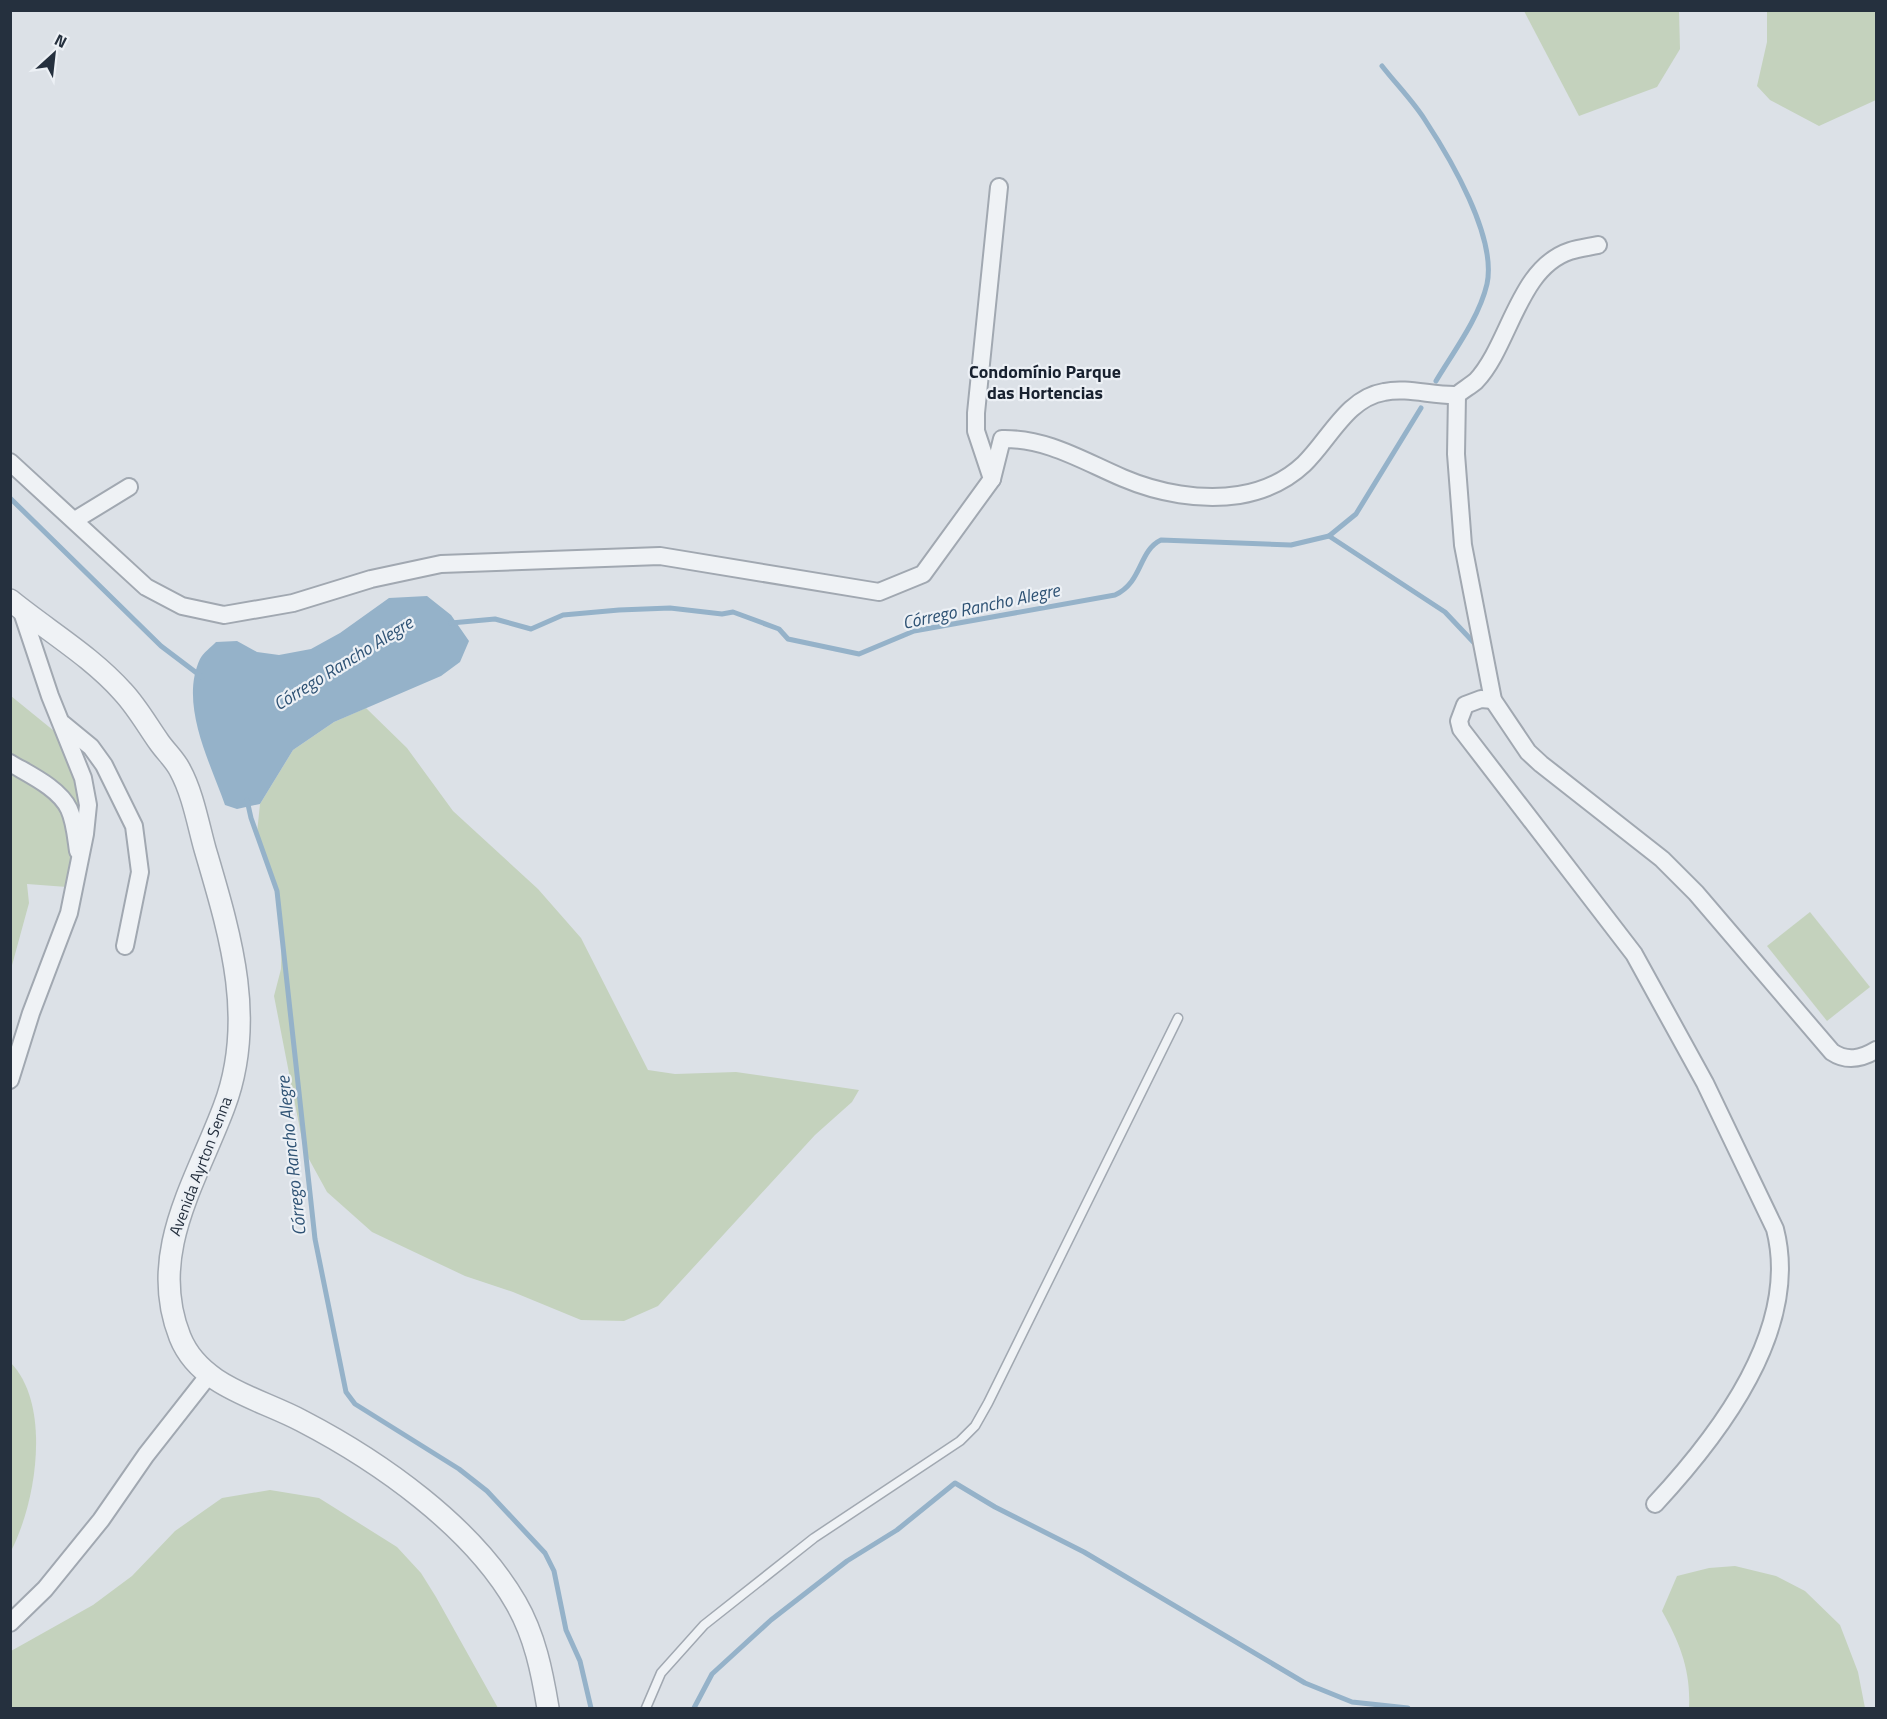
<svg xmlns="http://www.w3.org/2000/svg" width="1887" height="1719" viewBox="0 0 1887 1719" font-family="'Titillium Web',sans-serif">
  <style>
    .green { fill: #c4d2bd }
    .water { fill: #95b2c9 }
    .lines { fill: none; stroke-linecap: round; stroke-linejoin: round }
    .stream { stroke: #95b2c9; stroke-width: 5 }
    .service-casing { stroke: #a1a8b1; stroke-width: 11 }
    .minor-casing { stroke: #a1a8b1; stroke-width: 20 }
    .tertiary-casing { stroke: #a1a8b1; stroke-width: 24 }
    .service { stroke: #eff2f5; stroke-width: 8 }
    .minor { stroke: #eff2f5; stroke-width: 16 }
    .tertiary { stroke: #eff2f5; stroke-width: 21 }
    .labels { text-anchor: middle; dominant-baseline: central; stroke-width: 4.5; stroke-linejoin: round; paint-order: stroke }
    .street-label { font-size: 16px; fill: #25303e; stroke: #ecf0f5 }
    .neighbourhood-label { font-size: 18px; font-weight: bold; fill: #18212f; stroke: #ecf0f5 }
    .water-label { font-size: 18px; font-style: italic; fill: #2e5274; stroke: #ecf0f5 }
  </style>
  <rect width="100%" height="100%" fill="#dce1e7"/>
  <!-- green -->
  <g class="green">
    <polygon points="1524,11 1679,11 1680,49 1657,87 1579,116"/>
    <polygon points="1767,11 1876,11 1876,100 1819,126 1770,100 1757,86 1767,42"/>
    <polygon points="11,696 59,735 86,810 67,887 27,884 29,903 11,969"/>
    <polygon points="366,708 407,748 453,811 538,889 581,938 648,1070 675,1074 736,1072 859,1090 852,1102 815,1135 658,1306 624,1321 581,1320 513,1292 465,1276 372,1232 327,1192 304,1150 274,996 281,969 282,929 278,896 257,833 260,804 293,750 334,722"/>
    <polygon points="1810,912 1870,987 1827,1021 1767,946"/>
    <path d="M 11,1363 C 52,1406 36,1503 11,1551 Z"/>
    <polygon points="270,1490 319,1498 397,1547 421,1573 436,1597 498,1708 11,1708 11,1651 93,1605 132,1576 175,1531 222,1498"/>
    <path d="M 1735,1566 L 1776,1576 L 1805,1591 L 1840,1625 L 1858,1672 L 1865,1708 L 1689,1708 C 1691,1671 1680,1643 1662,1611 L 1677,1576 L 1709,1568 Z"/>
  </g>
  <!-- water -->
  <path class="water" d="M 427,596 L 451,615 L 469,641 L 460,662 L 441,676 L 334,722 L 293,750 L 260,804 L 237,809 L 225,805 C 210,762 179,704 200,659 C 203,653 211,647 216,642 L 237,641 L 257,652 L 279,655 L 311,649 L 340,633 L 389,598 Z"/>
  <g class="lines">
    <!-- stream -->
    <g class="stream">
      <path d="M 1382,66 C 1396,84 1413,101 1425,120 C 1450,158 1497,237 1487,284 C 1479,318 1454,351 1436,381"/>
      <polyline points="10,498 161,646 202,677"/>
      <polyline points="1329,536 1445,612 1478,647"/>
      <path d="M 451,623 L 495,619 L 531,629 L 563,615 L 619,610 L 670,608 L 722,614 L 733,612 L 779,629 L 788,639 L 859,654 L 914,631 L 1115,595 C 1143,582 1138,551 1161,540 L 1291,545 L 1329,536 L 1356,514 L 1421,408"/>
      <polyline points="247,800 251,818 277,891 315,1239 346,1392 355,1404 459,1469 487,1491 545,1553 554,1571 566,1630 580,1661 591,1708"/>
      <polyline points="694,1708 712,1674 771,1620 847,1561 897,1530 955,1483 995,1507 1084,1552 1305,1683 1352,1702 1408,1708"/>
    </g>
    <defs>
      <polyline id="service" points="646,1708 661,1673 704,1625 814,1538 960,1441 975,1426 988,1403 1178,1018"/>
      <g id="minor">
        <path d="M 1457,395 L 1456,454 L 1463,545 L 1493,700 L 1528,752 L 1541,764 L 1662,859 L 1696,893 L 1832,1052 C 1847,1062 1861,1059 1876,1050"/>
        <polyline points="10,462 146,587 182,606 224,615 293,603 371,579 441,564 660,556 879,592 923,574 992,479 976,431 976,413 999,187"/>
        <path d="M 992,479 L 1002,439 C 1047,438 1083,461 1123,478 C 1158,493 1201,501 1239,495 C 1263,491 1286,481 1304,464 C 1329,440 1347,398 1384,392 C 1407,387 1433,396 1457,395 C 1463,390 1470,386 1476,381 C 1510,345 1518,268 1570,251 C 1579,248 1589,247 1598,245"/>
        <polyline points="75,520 129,487"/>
        <path d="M 1493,700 L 1481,699 L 1465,705 L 1459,721 L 1461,729 L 1634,954 L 1705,1083 L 1775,1229 C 1801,1329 1719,1435 1655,1504"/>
        <polyline points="63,724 91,747 104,765 134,826 140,872 125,946"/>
        <path d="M 10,763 C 30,775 59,788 69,809 C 75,822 76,838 78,851"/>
        <polyline points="10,1080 31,1013 69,913 85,834 88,805 83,778 50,696 21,609"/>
        <polyline points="10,1623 45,1589 101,1520 146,1455 208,1376"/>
      </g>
      <path id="tertiary" d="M 10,600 C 48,631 91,656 123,692 C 137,707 147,725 159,742 C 166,752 175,760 180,770 C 193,794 198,824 205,849 C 230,934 257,1020 224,1107 C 196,1182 147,1254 180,1337 C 200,1387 259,1398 302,1421 C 379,1461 472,1526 516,1603 C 535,1636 542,1672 548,1708"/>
    </defs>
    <!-- service casing -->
    <use href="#service" class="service-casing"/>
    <!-- minor casing -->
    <use href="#minor" class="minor-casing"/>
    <!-- tertiary casing -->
    <use href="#tertiary" class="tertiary-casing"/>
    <!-- service -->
    <use href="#service" class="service"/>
    <!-- minor -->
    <use href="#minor" class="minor"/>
    <!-- tertiary -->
    <use href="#tertiary" class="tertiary"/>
  </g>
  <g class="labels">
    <!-- street labels -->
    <g class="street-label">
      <text transform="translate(200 1166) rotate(-69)">Avenida Ayrton Senna</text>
    </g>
    <!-- neighbourhood labels -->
    <g class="neighbourhood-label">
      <text x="1045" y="371">Condomínio Parque<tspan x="1045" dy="21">das Hortencias</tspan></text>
    </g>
    <!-- water labels -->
    <g class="water-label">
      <text transform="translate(981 606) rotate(-12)">Córrego Rancho Alegre</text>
      <text transform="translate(343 663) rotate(-32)">Córrego Rancho Alegre</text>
      <text transform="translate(291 1156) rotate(-96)">Córrego Rancho Alegre</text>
    </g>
  </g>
  <!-- border -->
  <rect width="1887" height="1719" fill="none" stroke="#25303e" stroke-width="24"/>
  <!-- north arrow -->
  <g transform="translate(54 54) rotate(27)" stroke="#ecf0f5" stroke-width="4.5" paint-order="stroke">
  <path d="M0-4.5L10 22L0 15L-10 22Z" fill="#25303e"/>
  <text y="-9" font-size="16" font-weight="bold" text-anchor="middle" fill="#25303e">N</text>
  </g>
</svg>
